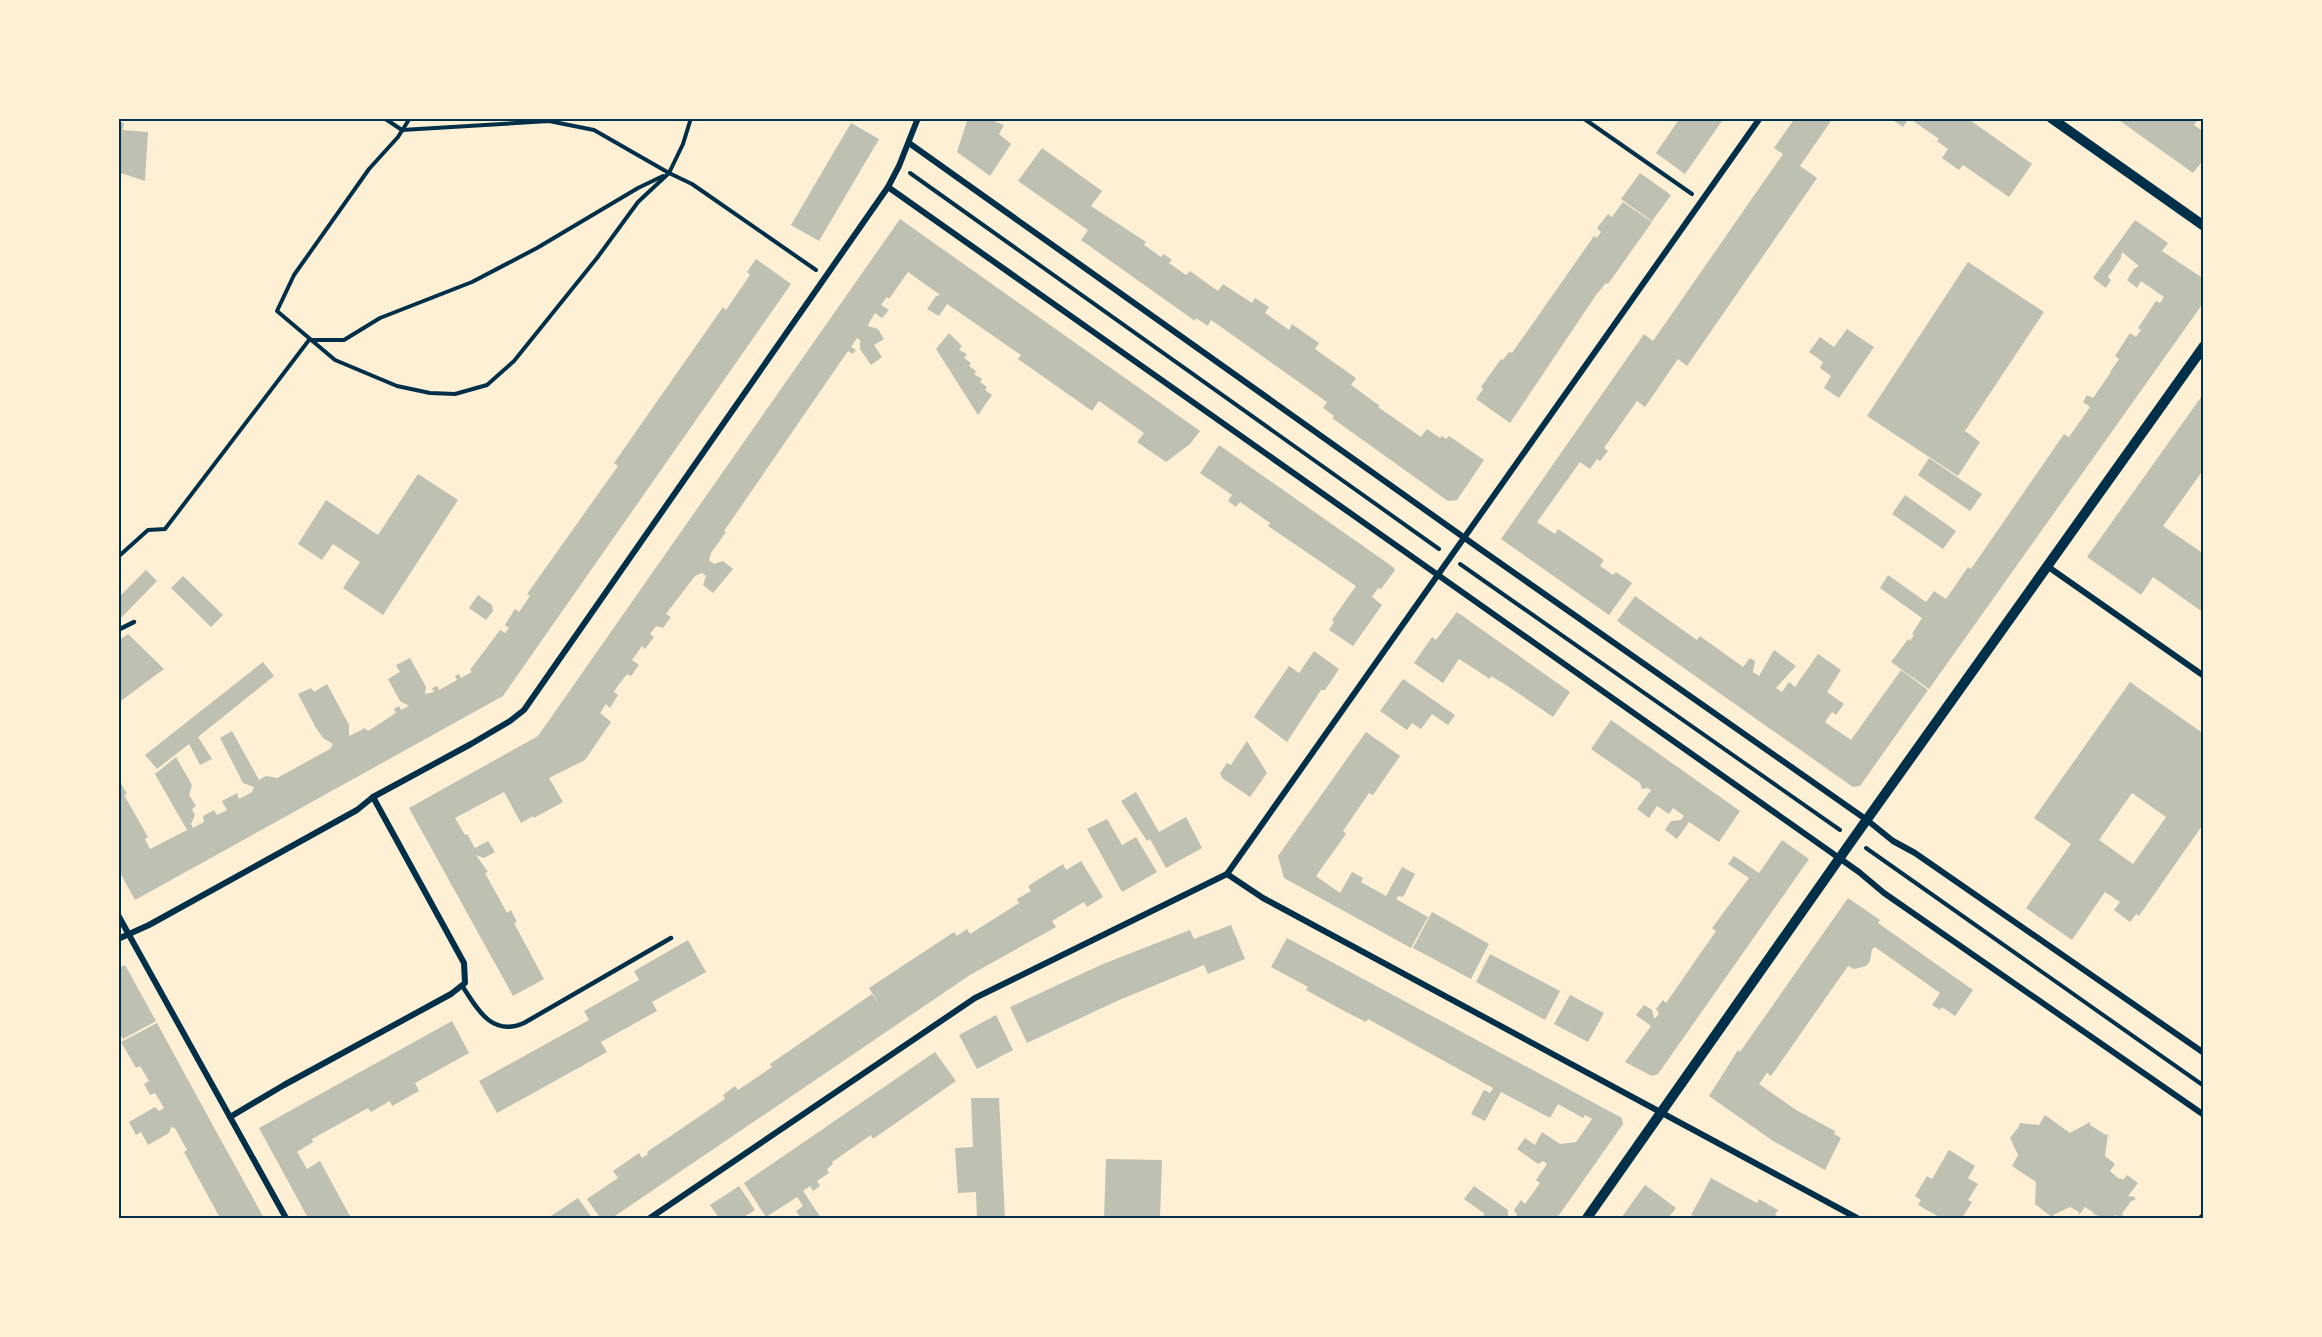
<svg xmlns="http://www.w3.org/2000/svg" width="2322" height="1337" viewBox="0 0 2322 1337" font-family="'Open Sans',sans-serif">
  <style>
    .building { fill: #bec0b2; fill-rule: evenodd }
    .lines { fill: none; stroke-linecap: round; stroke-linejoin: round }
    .path { stroke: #003049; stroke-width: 4 }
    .service { stroke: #003049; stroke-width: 4.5 }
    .minor { stroke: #003049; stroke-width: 6 }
    .tertiary { stroke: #003049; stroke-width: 10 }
    .neatline { fill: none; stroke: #003049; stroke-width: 2 }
  </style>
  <rect width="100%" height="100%" fill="#fdf0d5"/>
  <!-- building -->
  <g class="building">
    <polygon points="968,118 995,118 994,121 1004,125 999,134 1011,144 990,176 957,152"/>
    <polygon points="1680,118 1724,118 1685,174 1656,153"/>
    <polygon points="1795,118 1833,118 1800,166 1817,178 1687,366 1678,359 1645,407 1637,401 1604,448 1608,451 1600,461 1597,459 1590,469 1580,462 1537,522 1555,534 1558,529 1604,560 1600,566 1613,575 1616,572 1632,583 1609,615 1501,539 1644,334 1653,341 1687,292 1783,154 1774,148"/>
    <polygon points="1890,118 1909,118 1903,127"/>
    <polygon points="1909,118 1967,118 2032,164 2009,197 1963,165 1959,170 1942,158 1948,149 1937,141 1939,139"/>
    <polygon points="2116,118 2199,118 2194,125 2204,132 2204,159 2193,173"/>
    <polygon points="118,122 124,123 123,130 148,132 145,181 118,172"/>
    <polygon points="851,123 879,139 819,241 791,225"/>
    <polygon points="1042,148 1102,191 1091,206 1146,242 1144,245 1161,257 1164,254 1172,260 1169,263 1186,275 1190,271 1218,291 1223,284 1252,303 1255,298 1269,307 1265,313 1289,330 1292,324 1319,343 1315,349 1356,378 1351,385 1380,406 1378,407 1421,437 1427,429 1440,438 1442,436 1446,439 1449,436 1484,460 1457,500 1448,501 1332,418 1334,416 1323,408 1327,402 1231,334 1211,320 1208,326 1196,318 1195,321 1081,240 1088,230 1018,181"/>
    <polygon points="1640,173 1671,195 1652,221 1621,199"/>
    <polygon points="1623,202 1652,222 1608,284 1606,283 1596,295 1510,423 1476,399 1483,389 1481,387 1501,359 1503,360 1509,352 1512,353 1594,236 1597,238 1601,232 1597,228 1608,214 1612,217"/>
    <polygon points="900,219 1200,431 1190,444 1166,462 1137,442 1144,433 1099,401 1092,411 1018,359 1021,355 947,304 939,316 927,309 936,296 940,295 908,272 889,299 887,297 881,305 889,310 882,318 875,313 869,323 868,326 878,329 884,339 874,345 882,357 871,365 860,349 860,340 857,338 851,347 856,350 853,354 848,351 724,531 726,532 711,553 709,560 714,564 723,561 733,569 713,593 703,585 706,576 702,573 695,576 666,614 671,617 663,628 656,626 650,634 654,637 645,649 642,646 632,660 639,665 631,676 627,674 617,687 614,692 618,695 610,708 606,704 600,713 611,722 585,760 549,778 563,802 534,818 533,816 521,823 504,792 455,818 465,835 467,834 475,848 488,841 495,852 484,858 476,855 488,872 485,873 507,913 511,910 517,922 514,923 544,979 513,996 409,808 538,736"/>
    <polygon points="2135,220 2168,243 2162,251 2204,279 2204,302 1929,689 1891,662 1908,639 1910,641 1914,635 1912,634 1922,618 1880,588 1888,575 1926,602 1934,591 1946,599 1968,567 1971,569 2064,434 2069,437 2090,407 2083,402 2087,395 2093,398 2111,372 2110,372 2119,359 2115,356 2130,333 2136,337 2141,330 2138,328 2156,301 2160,303 2164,297 2141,281 2137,288 2127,280 2134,269 2139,266 2122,252 2121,258 2108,277 2111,280 2106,288 2093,278"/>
    <polygon points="756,259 791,284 503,696 135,900 118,869 118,778 127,794 124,795 148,837 145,839 150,849 187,830 155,774 176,757 192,785 189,795 196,806 192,809 195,815 191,824 193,828 204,822 203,816 214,810 217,815 227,810 222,801 237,793 239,799 252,792 254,787 243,783 220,738 232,731 259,780 266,776 277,778 330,749 333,744 323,738 316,728 298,694 311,688 314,692 327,684 349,725 349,736 365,728 368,731 396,713 394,709 399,706 401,710 409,706 400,701 388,679 400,672 396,665 410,658 426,687 425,694 434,692 432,688 437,686 439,690 457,680 455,676 459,674 461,678 472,672 470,670 500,630 505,633 509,628 505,625 515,609 519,612 530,596 527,594 618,466 614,463 723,307 726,310 750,275 747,272"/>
    <polygon points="1968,262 2044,312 1965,431 1980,442 1958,476 1867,416"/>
    <polygon points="1847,329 1874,347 1839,398 1824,388 1831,376 1820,368 1823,362 1809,352 1820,337 1834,347"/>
    <polygon points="949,333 962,346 959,350 967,354 964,358 971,363 969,366 976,371 974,374 982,379 980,382 987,387 985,390 992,395 978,415 936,349"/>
    <polygon points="2204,393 2204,469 2163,526 2204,554 2204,613 2153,577 2141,595 2087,557"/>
    <polygon points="1219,445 1393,567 1395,570 1381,589 1378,588 1372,597 1382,605 1353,646 1329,630 1334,622 1332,620 1356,586 1268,526 1270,523 1240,502 1236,507 1228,501 1232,495 1200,473"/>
    <polygon points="1929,458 1982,494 1970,511 1918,475"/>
    <polygon points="418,474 458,500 383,615 343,588 360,562 333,544 322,560 298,544 326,500 378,535"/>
    <polygon points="1905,495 1956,531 1943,549 1892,514"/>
    <polygon points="146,570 157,581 118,621 118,598"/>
    <polygon points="183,576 223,615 211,627 171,588"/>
    <polygon points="478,595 492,605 493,611 486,620 469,608"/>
    <polygon points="1635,596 1697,640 1700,636 1743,667 1750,658 1755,661 1753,672 1759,676 1774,650 1796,666 1776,688 1782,692 1789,682 1795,687 1818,654 1841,670 1827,692 1844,704 1836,715 1832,712 1825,722 1851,740 1901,670 1928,690 1860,786 1853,787 1617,621"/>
    <polygon points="1457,612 1570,692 1553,717 1506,685 1491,676 1490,679 1459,659 1443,683 1414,663 1432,637 1436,640"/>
    <polygon points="128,634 164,669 118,703 118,641"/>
    <polygon points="1314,651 1339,669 1325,690 1321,690 1287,742 1254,717 1289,666 1299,673"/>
    <polygon points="263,662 274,676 198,737 212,759 200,765 189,744 157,769 145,755"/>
    <polygon points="1403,679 1455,715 1448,725 1432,714 1421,729 1412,723 1407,730 1380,711"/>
    <path d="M 2130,682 L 2204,734 L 2204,823 L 2139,916 L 2136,914 L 2130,922 L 2114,910 L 2120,902 L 2105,892 L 2072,940 L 2026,908 L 2071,844 L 2034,818 ZM 2132,793 L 2166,817 L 2133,864 L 2099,840 Z"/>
    <polygon points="1611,720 1740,811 1719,842 1689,822 1677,839 1665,830 1671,821 1681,820 1684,816 1673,808 1669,814 1657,806 1649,818 1637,809 1651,790 1647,788 1642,789 1640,783 1591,749"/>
    <polygon points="1366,732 1400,756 1373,795 1369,793 1343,831 1346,834 1316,876 1340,893 1352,872 1363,878 1361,882 1386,896 1402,867 1415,874 1403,897 1398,896 1396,899 1428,917 1411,948 1284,878 1278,856"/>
    <polygon points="1247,741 1267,773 1250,797 1222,778 1220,773 1227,763 1231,765"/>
    <polygon points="1136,792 1159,832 1186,817 1202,848 1166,868 1150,839 1147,841 1121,801"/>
    <polygon points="1107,819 1122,845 1136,837 1157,872 1122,892 1087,829"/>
    <polygon points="1782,840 1809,859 1658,1074 1652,1076 1625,1062 1651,1026 1636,1015 1644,1005 1652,1010 1654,1019 1659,1014 1656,1009 1663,1000 1666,1003 1716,931 1712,928 1749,878 1728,864 1734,856 1759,873"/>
    <polygon points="1081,861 1103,897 1087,907 1084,902 1052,921 1056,927 970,975 612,1218 600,1218 587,1199 618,1178 613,1171 639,1153 642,1158 648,1154 647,1152 725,1099 723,1095 735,1086 738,1090 772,1067 770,1064 872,994 881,1007 869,988 954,932 957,936 967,929 970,934 1019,903 1017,899 1031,891 1028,886 1063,864 1066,870"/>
    <polygon points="1848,898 1880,920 1878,923 1973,990 1955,1016 1942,1007 1940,1010 1932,1005 1940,993 1875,947 1872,949 1870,961 1866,966 1854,969 1848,966 1771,1076 1767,1073 1759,1084 1796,1110 1835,1131 1834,1134 1841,1138 1825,1170 1773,1141 1709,1096 1738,1050 1740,1052"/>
    <polygon points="1432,912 1489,944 1471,979 1413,948"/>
    <polygon points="1231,925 1245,959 1208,974 1204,965 1117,1001 1027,1043 1010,1007 1103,964 1190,930 1194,939"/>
    <polygon points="1287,938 1622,1118 1623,1124 1557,1218 1515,1218 1517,1215 1514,1210 1521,1200 1525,1204 1540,1183 1536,1180 1547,1164 1543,1161 1538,1164 1517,1149 1525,1138 1535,1145 1542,1132 1560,1144 1576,1142 1592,1119 1585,1115 1583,1118 1558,1104 1550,1118 1501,1092 1485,1121 1471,1114 1484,1090 1490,1093 1493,1088 1368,1019 1366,1022 1344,1011 1306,990 1308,987 1271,967"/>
    <polygon points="688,940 706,972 652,1002 657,1011 601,1042 607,1052 497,1113 479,1081 589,1020 584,1011 639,980 634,971"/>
    <polygon points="1490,954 1560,991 1545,1020 1476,982"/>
    <polygon points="125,965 156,1021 123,1039 118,1032 118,968"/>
    <polygon points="1570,995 1604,1013 1588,1042 1554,1024"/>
    <polygon points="996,1015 1013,1050 977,1069 959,1035"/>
    <polygon points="452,1021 469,1053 415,1083 419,1091 392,1106 390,1101 371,1112 368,1108 312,1139 313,1142 297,1152 307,1169 320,1161 351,1218 308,1218 259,1128"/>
    <polygon points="157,1023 217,1133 264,1218 220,1218 184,1152 187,1150 175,1128 171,1127 169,1133 148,1145 141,1132 136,1135 129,1122 155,1107 159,1111 164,1108 155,1093 150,1095 144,1084 149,1081 140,1066 136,1068 121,1042"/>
    <polygon points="935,1052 956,1081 873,1139 871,1135 832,1162 833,1164 827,1169 829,1173 817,1181 820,1186 813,1191 810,1186 803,1191 821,1218 801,1218 796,1211 803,1206 797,1197 766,1217 744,1183"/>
    <polygon points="971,1098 999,1098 1005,1218 977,1218 976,1192 958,1193 955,1148 973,1147"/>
    <polygon points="2045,1115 2070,1133 2090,1122 2090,1125 2106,1135 2108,1134 2105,1156 2115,1164 2110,1171 2119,1179 2120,1178 2123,1180 2127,1175 2138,1183 2128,1196 2135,1197 2135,1200 2131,1201 2122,1214 2125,1218 2121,1215 2121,1218 2115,1215 2113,1218 2097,1218 2099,1216 2093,1214 2094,1213 2085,1207 2079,1215 2079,1212 2070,1207 2053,1215 2053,1218 2035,1204 2036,1182 2012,1166 2018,1155 2010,1138 2020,1125 2019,1123 2039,1125"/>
    <polygon points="1949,1150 1975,1166 1968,1178 1978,1184 1968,1200 1972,1202 1962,1218 1941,1218 1918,1205 1921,1200 1915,1196 1927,1176 1932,1179"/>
    <polygon points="1106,1159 1162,1160 1160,1218 1104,1218"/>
    <polygon points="1711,1178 1757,1203 1759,1199 1778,1210 1775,1215 1782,1218 1699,1218 1691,1215"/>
    <polygon points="1645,1185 1676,1208 1668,1218 1621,1218"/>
    <polygon points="739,1186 755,1210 742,1218 719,1218 710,1205"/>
    <polygon points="1474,1186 1508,1210 1508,1218 1481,1218 1485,1214 1464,1199"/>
    <polygon points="578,1198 592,1218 548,1218"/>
  </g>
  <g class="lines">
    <!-- path -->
    <g class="path">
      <polyline points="384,118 402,130 549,121 594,130 669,173 692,184 816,270"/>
      <polyline points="410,118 398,137 369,169 294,275 277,311 335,360 397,386 430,393 455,394 487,385 514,361 597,258 638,202 669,173 683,144 691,118"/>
      <polyline points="1583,118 1692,194"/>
      <polyline points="910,173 1439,549"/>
      <polyline points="309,340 344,340 380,318 472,282 537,248 638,188 663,176"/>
      <polyline points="118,557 148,530 165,529 309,340"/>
      <polyline points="1460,564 1840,830"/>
      <polyline points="1866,848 2204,1086"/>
    </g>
    <!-- service -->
    <g class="service">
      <polyline points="118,630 134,622"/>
      <path d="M 463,987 C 478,1010 492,1037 524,1023 L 671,938"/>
    </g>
    <!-- minor -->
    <g class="minor">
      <polyline points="909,143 1483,551 1867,820 1893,841 1915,853 2204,1053"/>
      <polyline points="888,187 1859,872 1884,893 2204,1115"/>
      <polyline points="2047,566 2204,676"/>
      <polyline points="1227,874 1263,898 1857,1218"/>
      <polyline points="118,915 286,1218"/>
      <polyline points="118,939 149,925 357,810 373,797 471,744 510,721 524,710 888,187 899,166 918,118"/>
      <polyline points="230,1117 284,1085 451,994 465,983 464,963 373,797"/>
      <polyline points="650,1218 975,998 1227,874 1760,118"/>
      <polyline points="2201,1218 2204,1215"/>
    </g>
    <!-- tertiary -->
    <g class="tertiary">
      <polyline points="2051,118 2204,226"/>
      <polyline points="1587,1218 1853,839 2204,346"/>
    </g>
  </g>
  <!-- border -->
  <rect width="2322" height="1337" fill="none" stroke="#fdf0d5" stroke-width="240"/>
  <rect x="120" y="120" width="2082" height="1097" class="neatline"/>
</svg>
